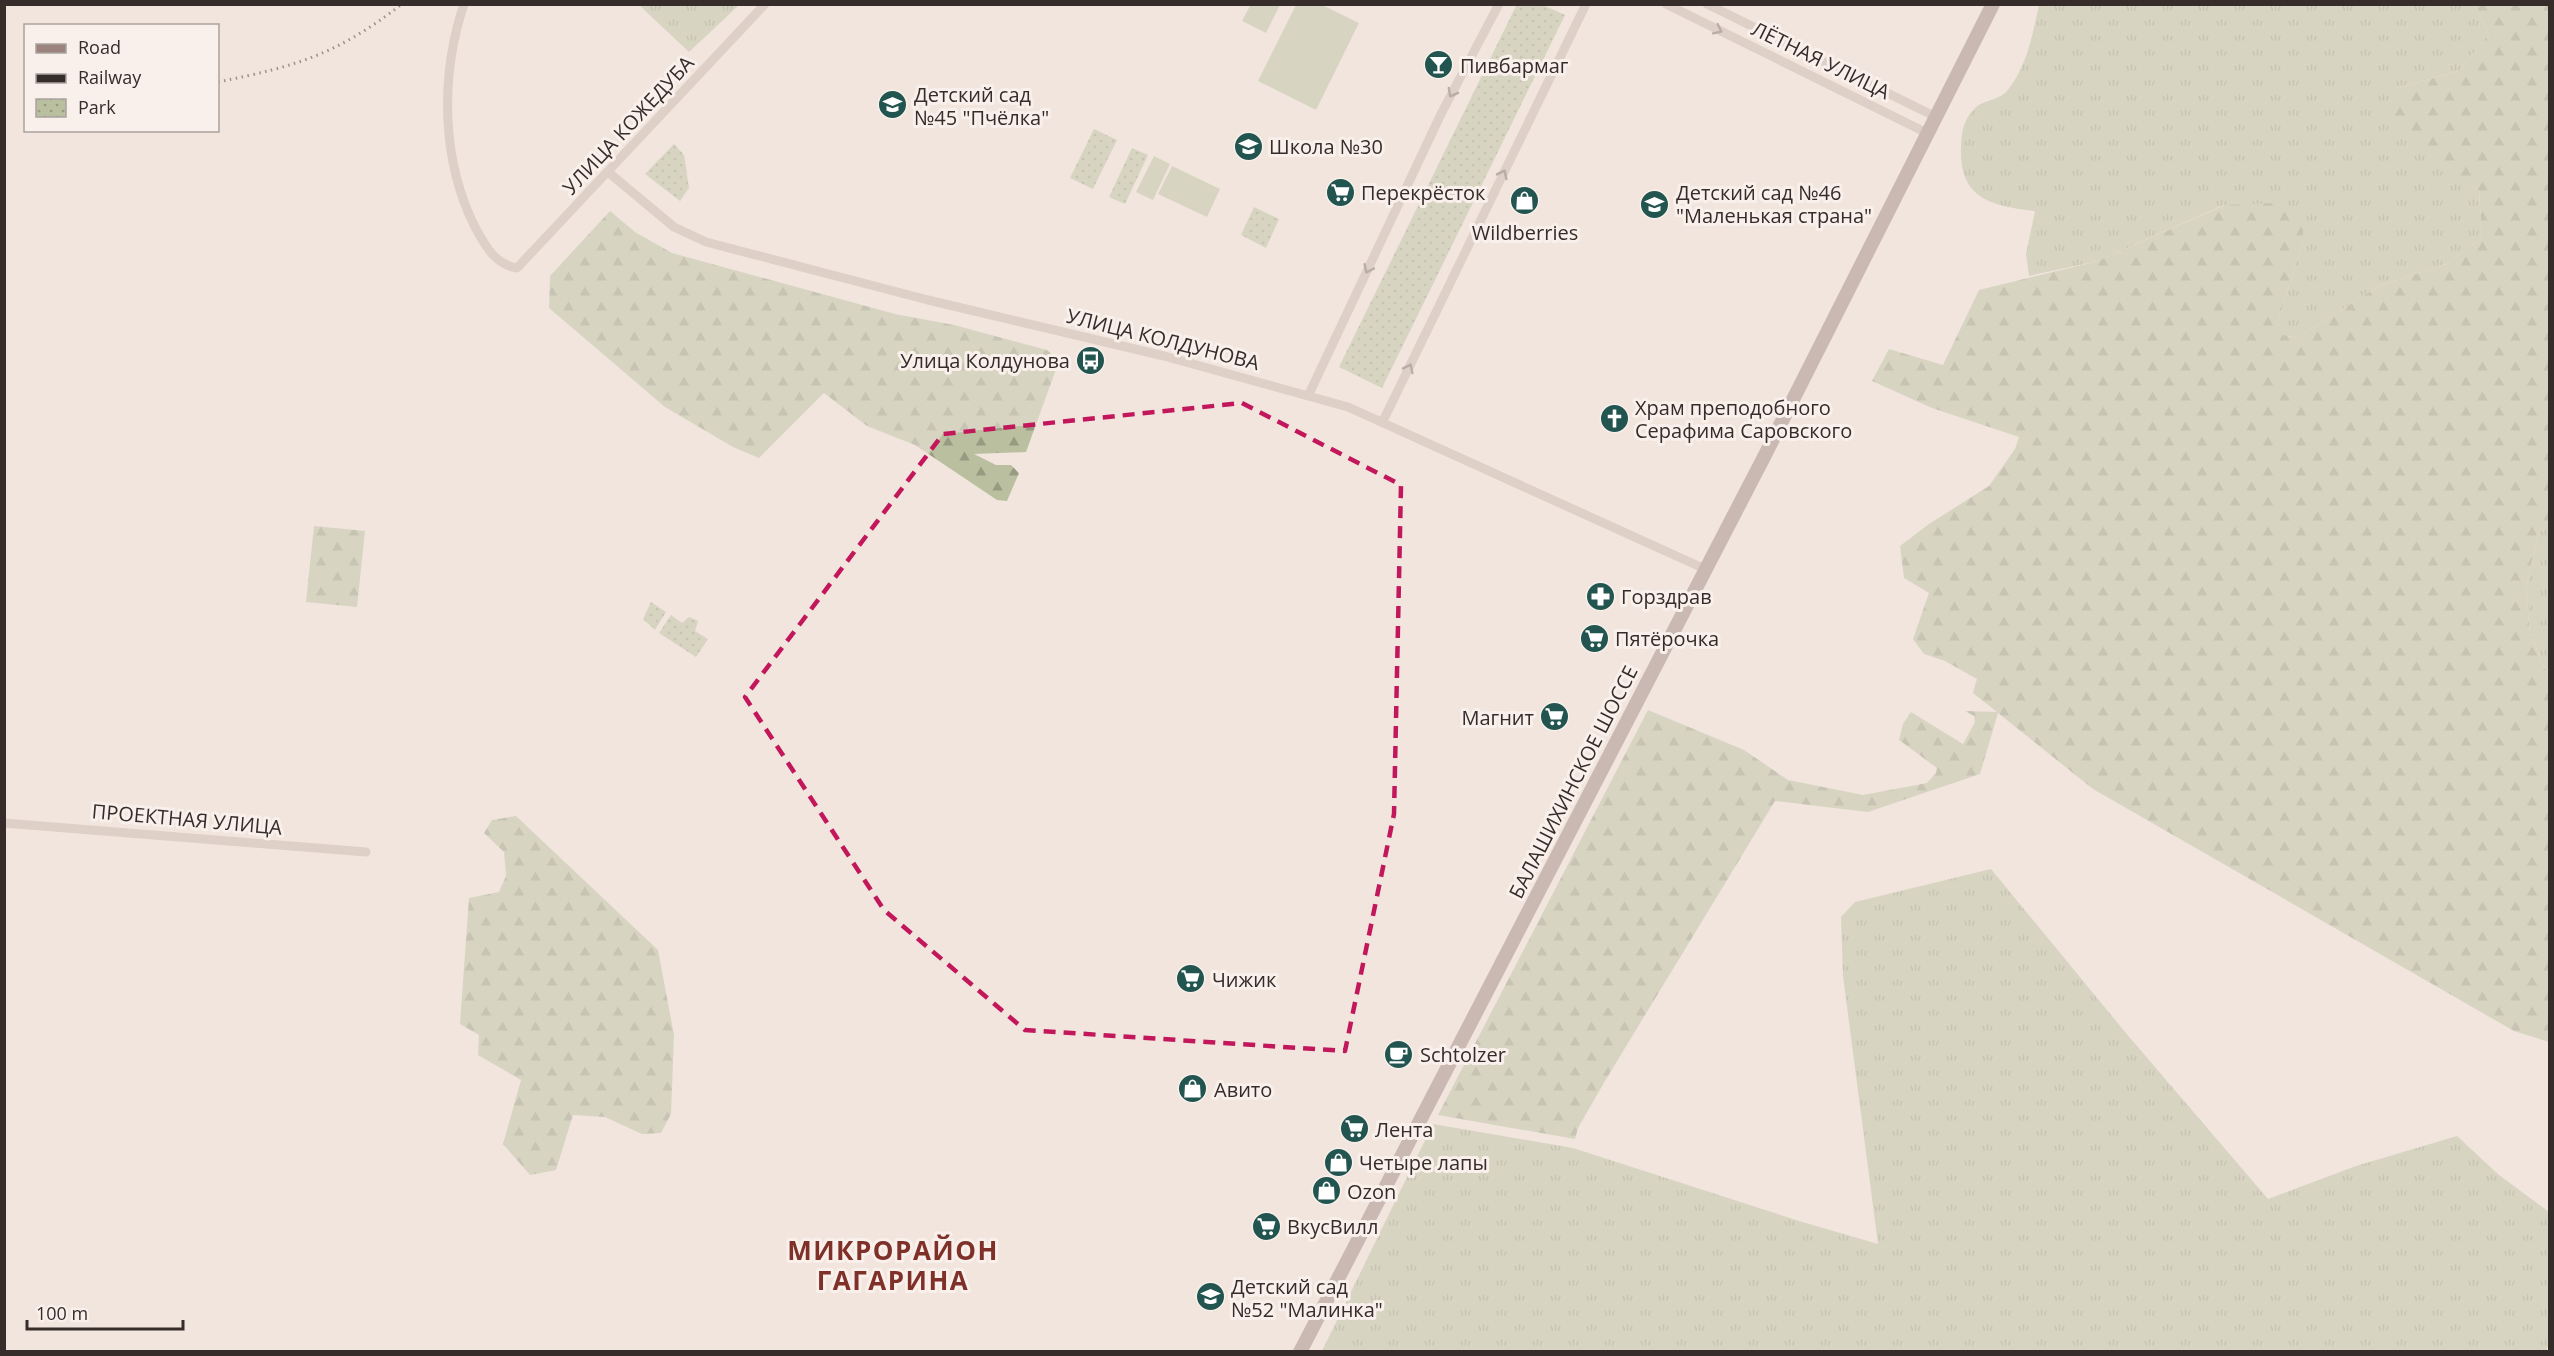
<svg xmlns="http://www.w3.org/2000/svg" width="2554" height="1356" viewBox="0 0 2554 1356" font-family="'Open Sans',sans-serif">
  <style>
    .grass { fill: url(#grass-tufts) }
    .forest { fill: url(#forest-firs) }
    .park { fill: url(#park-dots) }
    .garden { fill: #b9bf9f }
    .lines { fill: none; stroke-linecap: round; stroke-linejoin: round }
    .street { stroke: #c8b4ab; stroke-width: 9 }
    .secondary { stroke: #9c837d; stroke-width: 14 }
    .rail { stroke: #362c2a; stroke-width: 3; stroke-dasharray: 1.5 4.5; stroke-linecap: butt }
    .oneway { stroke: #786964 }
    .marked { fill: none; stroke: #c2185b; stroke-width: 4.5; stroke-dasharray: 12 8; stroke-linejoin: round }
    .labels { text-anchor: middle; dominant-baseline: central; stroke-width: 6; stroke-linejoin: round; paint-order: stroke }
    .street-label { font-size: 20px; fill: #362c2a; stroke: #f9f0eb }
    .poi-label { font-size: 20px; fill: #362c2a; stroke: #f9f0eb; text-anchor: start }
    .district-label { font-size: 26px; font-weight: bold; letter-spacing: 1.5px; fill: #7f3129; stroke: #f9f0eb }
  </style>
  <defs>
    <pattern id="grass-tufts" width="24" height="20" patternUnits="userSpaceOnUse" patternTransform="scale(1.5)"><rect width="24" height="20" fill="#b9bf9f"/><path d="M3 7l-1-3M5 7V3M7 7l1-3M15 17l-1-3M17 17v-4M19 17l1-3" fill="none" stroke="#979b82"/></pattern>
    <pattern id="forest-firs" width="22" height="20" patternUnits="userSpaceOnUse" patternTransform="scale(1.5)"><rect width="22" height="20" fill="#b9bf9f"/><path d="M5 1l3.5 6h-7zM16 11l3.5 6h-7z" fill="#979b82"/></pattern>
    <pattern id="park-dots" width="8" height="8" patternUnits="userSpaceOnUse" patternTransform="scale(1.5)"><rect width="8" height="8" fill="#b9bf9f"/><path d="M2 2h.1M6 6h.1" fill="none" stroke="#979b82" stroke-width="1.8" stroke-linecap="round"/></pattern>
  </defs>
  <rect width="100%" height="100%" fill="#f1e5de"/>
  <!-- grass -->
  <g class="grass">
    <polygon points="639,5 739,5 689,52"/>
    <path d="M 2039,5 L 2474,5 L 2489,34 L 2459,71 L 2400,87 L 2395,129 L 2479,191 L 2482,238 L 2446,264 L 2379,286 L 2297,338 L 2282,335 L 2278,321 L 2303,241 L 2224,205 L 2098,261 L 2029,276 L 2026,254 L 2035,211 C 1994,206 1960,200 1961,150 C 1961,133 1963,120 1975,108 C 1983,100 2000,100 2007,91 C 2027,67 2033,33 2039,5 Z"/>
    <polygon points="2549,525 2549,679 2530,633 2526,589 2538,532"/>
    <polygon points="1991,869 2125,1032 2268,1199 2356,1166 2457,1136 2499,1175 2549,1212 2550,1341 2546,1351 1322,1351 1433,1124 1573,1148 1799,1221 1878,1244 1843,976 1841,917 1855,902"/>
  </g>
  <!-- forest -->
  <g class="forest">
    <polygon points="2474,5 2549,5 2550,525 2538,532 2526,589 2530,633 2549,679 2549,1042 2514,1031 2093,789 1998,713 1980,774 1868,812 1775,801 1605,1081 1578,1128 1575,1139 1438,1115 1648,710 1744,750 1788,780 1863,795 1927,783 1936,773 1937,768 1899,740 1903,724 1911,712 1963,744 1975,722 1974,716 1965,711 1997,712 1973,693 1977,679 1945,661 1924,654 1913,639 1929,593 1904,578 1900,546 1929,524 1989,486 2015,449 2019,437 1932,408 1872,381 1889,349 1943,365 1979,290 2098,261 2225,205 2276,203 2303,220 2303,241 2278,321 2283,335 2297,338 2379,286 2446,264 2482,238 2479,191 2394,129 2386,106 2400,87 2459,71 2489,34"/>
    <polygon points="610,211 635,232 672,253 895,314 954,325 1047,350 1059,361 1026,452 974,454 996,465 1011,465 1019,473 1007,501 997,500 915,445 867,426 824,393 759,458 733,447 665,407 549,308 550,276"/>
    <polygon points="314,526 365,531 357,607 306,602"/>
    <polygon points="516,816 658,950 674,1035 671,1114 661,1133 642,1134 605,1117 573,1115 556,1170 530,1175 503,1144 521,1080 478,1055 479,1035 460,1024 469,898 499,892 506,876 504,852 484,833 492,820"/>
  </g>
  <!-- park -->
  <g class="park">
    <polygon points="1517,4 1543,5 1565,15 1382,388 1339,367"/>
    <polygon points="1094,129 1117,140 1093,189 1070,178"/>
    <polygon points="674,144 684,155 689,188 680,201 645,174"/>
    <polygon points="1132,148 1148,155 1125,204 1109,197"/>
    <polygon points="1254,207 1279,219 1266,248 1241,235"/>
    <polygon points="651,602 666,612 655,630 643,619"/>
    <polygon points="671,615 682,623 689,617 698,621 695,631 708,639 696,657 659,633"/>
  </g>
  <!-- garden -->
  <g class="garden">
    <polygon points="1251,4 1280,5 1266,33 1242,21"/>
    <polygon points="1296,5 1322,5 1359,23 1316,110 1258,81"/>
    <polygon points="1154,156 1170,164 1153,200 1136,192"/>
    <polygon points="1172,166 1220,189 1207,217 1158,194"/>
  </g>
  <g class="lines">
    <!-- street -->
    <g class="street">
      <path d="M 464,4 C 440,76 441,161 476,229 C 486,247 495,264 517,268 L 765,4"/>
      <polyline points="1666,4 1927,133"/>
      <polyline points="1707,4 1936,117"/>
      <polyline points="608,172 674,227 706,242 928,300 1164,356 1348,407 1705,569"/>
      <polyline points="1309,394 1441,114 1499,4"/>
      <polyline points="1383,421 1586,4"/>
      <polyline points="4,823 366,852"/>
    </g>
    <!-- secondary -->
    <polyline class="secondary" points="1300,1352 1765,455 1993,4"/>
    <!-- rail -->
    <path class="rail" d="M 218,82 C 297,66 336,55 402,4"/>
  </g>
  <!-- one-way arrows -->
  <defs><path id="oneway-chevron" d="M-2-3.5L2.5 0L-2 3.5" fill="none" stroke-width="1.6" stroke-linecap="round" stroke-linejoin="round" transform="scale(1.5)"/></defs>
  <g class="oneway">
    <use href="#oneway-chevron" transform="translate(1718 30) rotate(26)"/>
    <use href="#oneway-chevron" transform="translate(1452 93) rotate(118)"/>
    <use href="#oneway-chevron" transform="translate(1503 174) rotate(-64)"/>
    <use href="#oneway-chevron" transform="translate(1368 269) rotate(115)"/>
    <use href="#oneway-chevron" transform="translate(1409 368) rotate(-64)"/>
  </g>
  <!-- marked area -->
  <path d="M0 0H2554V1356H0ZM 1242,403 L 1401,485 L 1394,814 L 1345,1051 L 1025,1030 L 884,910 L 745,697 L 943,434 Z" fill="#f1e5de" fill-opacity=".55" fill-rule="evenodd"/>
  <path class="marked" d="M 1242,403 L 1401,485 L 1394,814 L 1345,1051 L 1025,1030 L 884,910 L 745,697 L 943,434 Z"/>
  <!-- icons -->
  <defs>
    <symbol id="bar-disc" viewBox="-11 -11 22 22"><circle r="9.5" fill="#225550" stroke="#f9f0eb"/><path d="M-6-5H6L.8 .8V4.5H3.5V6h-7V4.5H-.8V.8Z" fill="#fff"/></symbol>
    <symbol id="school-disc" viewBox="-11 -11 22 22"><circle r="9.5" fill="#225550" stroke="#f9f0eb"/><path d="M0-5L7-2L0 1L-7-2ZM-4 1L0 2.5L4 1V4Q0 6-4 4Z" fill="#fff"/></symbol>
    <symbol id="supermarket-disc" viewBox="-11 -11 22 22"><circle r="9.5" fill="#225550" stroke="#f9f0eb"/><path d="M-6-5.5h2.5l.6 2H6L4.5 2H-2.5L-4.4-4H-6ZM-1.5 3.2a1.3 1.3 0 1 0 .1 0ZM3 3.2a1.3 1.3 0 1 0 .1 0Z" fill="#fff"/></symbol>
    <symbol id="shop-disc" viewBox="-11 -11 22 22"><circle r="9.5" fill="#225550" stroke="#f9f0eb"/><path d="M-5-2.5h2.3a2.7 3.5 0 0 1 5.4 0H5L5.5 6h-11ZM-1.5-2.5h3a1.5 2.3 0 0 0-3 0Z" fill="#fff"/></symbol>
    <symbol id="bus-disc" viewBox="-11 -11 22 22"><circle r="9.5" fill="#225550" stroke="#f9f0eb"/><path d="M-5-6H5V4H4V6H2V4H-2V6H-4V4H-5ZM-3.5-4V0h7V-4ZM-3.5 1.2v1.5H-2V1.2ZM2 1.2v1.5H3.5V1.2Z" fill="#fff"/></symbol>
    <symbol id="church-disc" viewBox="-11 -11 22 22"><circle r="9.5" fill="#225550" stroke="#f9f0eb"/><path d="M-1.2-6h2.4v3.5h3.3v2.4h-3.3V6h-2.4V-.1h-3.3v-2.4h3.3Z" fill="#fff"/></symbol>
    <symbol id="pharmacy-disc" viewBox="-11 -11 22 22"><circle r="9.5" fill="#225550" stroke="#f9f0eb"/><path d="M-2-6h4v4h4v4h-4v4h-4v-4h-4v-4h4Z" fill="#fff"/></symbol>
    <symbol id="cafe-disc" viewBox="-11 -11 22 22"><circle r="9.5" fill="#225550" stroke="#f9f0eb"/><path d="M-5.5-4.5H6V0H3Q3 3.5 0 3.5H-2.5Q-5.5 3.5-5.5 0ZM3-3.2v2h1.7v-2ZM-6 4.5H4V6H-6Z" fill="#fff"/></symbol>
  </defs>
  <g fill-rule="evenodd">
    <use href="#bar-disc" x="1422" y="48" width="33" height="33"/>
    <use href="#school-disc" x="876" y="88" width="33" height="33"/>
    <use href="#school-disc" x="1232" y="130" width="33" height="33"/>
    <use href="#supermarket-disc" x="1324" y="176" width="33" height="33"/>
    <use href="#shop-disc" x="1508" y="184" width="33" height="33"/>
    <use href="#school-disc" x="1638" y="188" width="33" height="33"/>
    <use href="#bus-disc" x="1074" y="344" width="33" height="33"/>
    <use href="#church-disc" x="1598" y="402" width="33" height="33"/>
    <use href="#pharmacy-disc" x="1584" y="580" width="33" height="33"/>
    <use href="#supermarket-disc" x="1578" y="622" width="33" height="33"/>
    <use href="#supermarket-disc" x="1538" y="700" width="33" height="33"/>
    <use href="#supermarket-disc" x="1174" y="962" width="33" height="33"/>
    <use href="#cafe-disc" x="1382" y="1038" width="33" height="33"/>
    <use href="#shop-disc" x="1176" y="1072" width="33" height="33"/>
    <use href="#supermarket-disc" x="1338" y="1112" width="33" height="33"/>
    <use href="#shop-disc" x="1322" y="1146" width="33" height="33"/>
    <use href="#shop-disc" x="1310" y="1174" width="33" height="33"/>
    <use href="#supermarket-disc" x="1250" y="1210" width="33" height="33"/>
    <use href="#school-disc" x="1194" y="1280" width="33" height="33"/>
  </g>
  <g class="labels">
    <!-- street labels -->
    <g class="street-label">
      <text transform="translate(1821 60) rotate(26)">ЛЁТНАЯ УЛИЦА</text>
      <text transform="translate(628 125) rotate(-47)">УЛИЦА КОЖЕДУБА</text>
      <text transform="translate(1163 339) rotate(14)">УЛИЦА КОЛДУНОВА</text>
      <text transform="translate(1573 782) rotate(-63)">БАЛАШИХИНСКОЕ ШОССЕ</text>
      <text transform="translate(187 819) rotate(5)">ПРОЕКТНАЯ УЛИЦА</text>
    </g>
    <!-- poi labels -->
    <g class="poi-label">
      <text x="1460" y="65">Пивбармаг</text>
      <text x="914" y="94">Детский сад<tspan x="914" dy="23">№45 "Пчёлка"</tspan></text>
      <text x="1269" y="146">Школа №30</text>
      <text x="1361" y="192">Перекрёсток</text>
      <text x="1676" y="192">Детский сад №46<tspan x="1676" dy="23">"Маленькая страна"</tspan></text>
      <text x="1525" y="232" text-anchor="middle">Wildberries</text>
      <text x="1070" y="360" text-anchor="end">Улица Колдунова</text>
      <text x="1635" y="407">Храм преподобного<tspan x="1635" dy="23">Серафима Саровского</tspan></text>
      <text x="1621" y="596">Горздрав</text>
      <text x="1615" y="638">Пятёрочка</text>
      <text x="1534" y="717" text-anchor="end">Магнит</text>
      <text x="1212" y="979">Чижик</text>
      <text x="1420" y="1054">Schtolzer</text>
      <text x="1214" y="1089">Авито</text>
      <text x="1375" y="1129">Лента</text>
      <text x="1359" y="1162">Четыре лапы</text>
      <text x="1347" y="1191">Ozon</text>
      <text x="1287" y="1226">ВкусВилл</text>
      <text x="1231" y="1286">Детский сад<tspan x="1231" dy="23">№52 "Малинка"</tspan></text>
    </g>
    <!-- district labels -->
    <g class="district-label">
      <text x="893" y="1250">МИКРОРАЙОН<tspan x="893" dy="30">ГАГАРИНА</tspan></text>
    </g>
  </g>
  <!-- border -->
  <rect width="2554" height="1356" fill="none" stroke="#362c2a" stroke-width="12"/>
  <!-- legend -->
  <rect x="24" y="24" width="195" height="108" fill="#f9f0eb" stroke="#aba29e" stroke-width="1.5"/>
  <rect x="36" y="44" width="30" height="9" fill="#9c837d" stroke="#aba29e" stroke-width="1.5"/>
  <text x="78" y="54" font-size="18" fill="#362c2a">Road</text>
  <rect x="36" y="74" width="30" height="9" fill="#362c2a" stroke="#aba29e" stroke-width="1.5"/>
  <text x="78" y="84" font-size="18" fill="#362c2a">Railway</text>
  <rect x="36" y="99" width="30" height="18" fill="url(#park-dots)" stroke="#aba29e" stroke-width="1.5"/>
  <text x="78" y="114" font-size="18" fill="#362c2a">Park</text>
  <!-- scale -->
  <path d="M27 1320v9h156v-9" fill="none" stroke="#362c2a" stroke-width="3"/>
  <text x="36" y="1320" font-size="18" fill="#362c2a" stroke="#f9f0eb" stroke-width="4.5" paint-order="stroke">100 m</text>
</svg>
